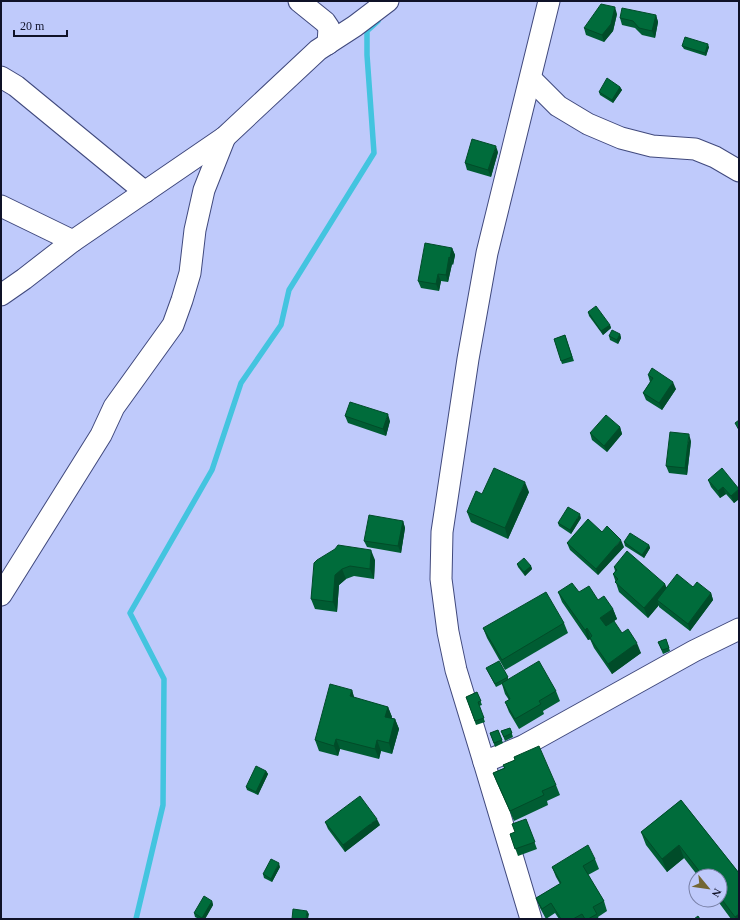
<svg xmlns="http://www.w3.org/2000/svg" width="740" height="920" viewBox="0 0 740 920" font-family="Georgia,serif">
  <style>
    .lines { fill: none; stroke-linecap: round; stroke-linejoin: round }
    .stream { stroke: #43c4df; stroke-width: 5.5 }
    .minor-casing { stroke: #40497d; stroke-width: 23 }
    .minor { stroke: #fff; stroke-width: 21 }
    .wall { fill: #005d33 }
    .shaded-wall { fill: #004c29 }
    .building { fill: #006c3b; stroke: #004c29 }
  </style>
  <rect width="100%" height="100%" fill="#bfcafb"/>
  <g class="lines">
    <!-- stream -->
    <polyline class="stream" points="136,919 163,805 164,679 130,613 212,470 241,383 281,325 289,290 374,153 367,55 367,31 378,21"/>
    <defs>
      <g id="minor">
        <polyline points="299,1 325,22 329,28 328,44"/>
        <polyline points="1,77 16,86 145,192"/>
        <polyline points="531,79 558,106 588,124 621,138 652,146 695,149 715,157 739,171"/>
        <polyline points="1,206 73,241"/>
        <polyline points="1,295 24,279 73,241 225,137 318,50 355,26 388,1"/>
        <polyline points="1,595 101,435 114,407 173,325 182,300 190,273 195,230 204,190 225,137"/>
        <polyline points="484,762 523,746 694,651 739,629"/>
        <polyline points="531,919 484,762 456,670 448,632 441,579 442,532 468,359 487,253 549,1"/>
      </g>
    </defs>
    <!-- minor casing -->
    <use href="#minor" class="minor-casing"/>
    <!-- minor -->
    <use href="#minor" class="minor"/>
  </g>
  <!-- wall -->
  <g class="wall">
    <polygon points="617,14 613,31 604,42 586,35 584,28"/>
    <polygon points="656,15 658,22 655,38 642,35 635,28 622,25 620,18"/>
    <polygon points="682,46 709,47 706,56 684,49"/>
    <polygon points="620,87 622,90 613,103 600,95 599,92"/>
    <polygon points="498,152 491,177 467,170 465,163"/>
    <polygon points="452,248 455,255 453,265 452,264 448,282 441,281 439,291 421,288 418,281"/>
    <polygon points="588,312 610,325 611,328 603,335 589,316"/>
    <polygon points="620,334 621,338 618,344 610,340 609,336"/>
    <polygon points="565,335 574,361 562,364 554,339"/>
    <polygon points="648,375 676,389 662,410 646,400 643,393 650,382"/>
    <polygon points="345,416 390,421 386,436 348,423"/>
    <polygon points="620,427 622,434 607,452 592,440 590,433"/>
    <polygon points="691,441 687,475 669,473 666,466"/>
    <polygon points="708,480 739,489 739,499 734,503 726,494 720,498 711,487"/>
    <polygon points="529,492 508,539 471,522 467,512 482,494"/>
    <polygon points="581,518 571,534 559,526 558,523"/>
    <polygon points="403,521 405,528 401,553 367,547 364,541"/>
    <polygon points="624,542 649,545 650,548 644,558 625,546"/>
    <polygon points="567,543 624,547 598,575 570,550"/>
    <polygon points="317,560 375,560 374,579 354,576 346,579 339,585 337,612 315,609 311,599"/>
    <polygon points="517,564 531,566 532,569 525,576 518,567"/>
    <polygon points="614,567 665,584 666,588 693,587 711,593 713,600 690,631 659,607 659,605 648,618 619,592 613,574 615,571"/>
    <polygon points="558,592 579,592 598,600 613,609 617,619 606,626 622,633 641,653 612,674 594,648 590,639 588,640 562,602"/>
    <polygon points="564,623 568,633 505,670 487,638 483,628"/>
    <polygon points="666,639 670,651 663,654 658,642"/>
    <polygon points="486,668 508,677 508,679 556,691 560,701 543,711 544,714 519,729 509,712 505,702 509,700 505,694 502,684 496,687"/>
    <polygon points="352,690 354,698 388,707 392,717 391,718 395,719 399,729 392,754 381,751 379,759 340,749 338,756 319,751 315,740"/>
    <polygon points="477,692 482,705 479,706 485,722 476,725 466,697"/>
    <polygon points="510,728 513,737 505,741 501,731"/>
    <polygon points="498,730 503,743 495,747 490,733"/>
    <polygon points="514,757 556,785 560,795 547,801 548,805 514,821 497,783 493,773 504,768 503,765 515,760"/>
    <polygon points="266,771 268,774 258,795 247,790 246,787"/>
    <polygon points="681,800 739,873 739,919 731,919 717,900 720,900 720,876 698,876 684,858 667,872 646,845 641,832"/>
    <polygon points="526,819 537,849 518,856 510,834 515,832"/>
    <polygon points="325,822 380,825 345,852 328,829"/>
    <polygon points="595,859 599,869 588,875 604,901 607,911 598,917 599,919 559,919 555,913 546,919 540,908 536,898 560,884 556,877 552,867"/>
    <polygon points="280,867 272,882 264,878 263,874"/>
    <polygon points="212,901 213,905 205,919 199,919 195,917 194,913"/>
  </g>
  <!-- shaded-wall -->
  <g class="shaded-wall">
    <polygon points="615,7 617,14 613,31 604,42 602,35"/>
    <polygon points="656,15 658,22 655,38 652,31"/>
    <polygon points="708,44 709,47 706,56 705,53"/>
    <polygon points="620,87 622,90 613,103 612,100"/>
    <polygon points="496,146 498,152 491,177 488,170"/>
    <polygon points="452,248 455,255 453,265 450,258"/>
    <polygon points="449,257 452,264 448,282 446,275"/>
    <polygon points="438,274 441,281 439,291 436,284"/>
    <polygon points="610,325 611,328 603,335 601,331"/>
    <polygon points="620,334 621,338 618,344 617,340"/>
    <polygon points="673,382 676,389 662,410 659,403"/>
    <polygon points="388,414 390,421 386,436 383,429"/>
    <polygon points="620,427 622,434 607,452 604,446"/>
    <polygon points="689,434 691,441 687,475 685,468"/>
    <polygon points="525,482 529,492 508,539 505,528"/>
    <polygon points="723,487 726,494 720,498 718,491"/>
    <polygon points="739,490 739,499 734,503 731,496"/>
    <polygon points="580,514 581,518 571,534 570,530"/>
    <polygon points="403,521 405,528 401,553 398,546"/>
    <polygon points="621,540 624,547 598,575 596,569"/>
    <polygon points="649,545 650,548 644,558 642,555"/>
    <polygon points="371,550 375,560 374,579 370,569"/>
    <polygon points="531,566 532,569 525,576 524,572"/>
    <polygon points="342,569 346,579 339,585 337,612 333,602 335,575"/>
    <polygon points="665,584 669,594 657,600 659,605 648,618 644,608"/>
    <polygon points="711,593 713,600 690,631 688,624"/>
    <polygon points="613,609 617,619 604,628 600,618"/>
    <polygon points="587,628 591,639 588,640 585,630"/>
    <polygon points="637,643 641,653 612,674 608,664"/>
    <polygon points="352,690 355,700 350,696"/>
    <polygon points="388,707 392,717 389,727 385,717"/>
    <polygon points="395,719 399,729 392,754 389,743"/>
    <polygon points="336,739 340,749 338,756 334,746"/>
    <polygon points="377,740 381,751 379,759 375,749"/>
    <polygon points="266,771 268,774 258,795 256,792"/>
    <polygon points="377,819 380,825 345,852 343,845"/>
    <polygon points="679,845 684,858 667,872 662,859"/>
    <polygon points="279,863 280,867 272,882 271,879"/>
    <polygon points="212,901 213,905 205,919 202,919 202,918"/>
    <polygon points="307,911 309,914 308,919 306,919"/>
    <polygon points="739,914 739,919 736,919 735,917"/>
  </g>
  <!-- building -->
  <g class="building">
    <polygon points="601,4 615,7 611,24 602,35 584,28"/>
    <polygon points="622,8 656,15 652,31 639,28 633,21 620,18"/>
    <polygon points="685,37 708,44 705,53 682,46"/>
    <polygon points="607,78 620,87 612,100 599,92"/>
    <polygon points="472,139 496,146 488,170 465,163"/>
    <polygon points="425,243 452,248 450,258 449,257 446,275 438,274 436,284 418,281"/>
    <polygon points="596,306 610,325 601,331 588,312"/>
    <polygon points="612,330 620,334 617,340 609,336"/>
    <polygon points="565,335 572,357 561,361 554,339"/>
    <polygon points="652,368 673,382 659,403 643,393 653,378 648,375"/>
    <polygon points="350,402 388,414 383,429 345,416"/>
    <polygon points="606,415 620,427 604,446 590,433"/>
    <polygon points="739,420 739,430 735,423"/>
    <polygon points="670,432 689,434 685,468 666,466"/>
    <polygon points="494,468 525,482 505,528 467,512 476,491 482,494"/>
    <polygon points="722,468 739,489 731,496 723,487 718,491 708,480"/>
    <polygon points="568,507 580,514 570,530 558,523"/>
    <polygon points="369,515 403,521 398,546 364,541"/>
    <polygon points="588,519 602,532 607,526 621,540 596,569 567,543"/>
    <polygon points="630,533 649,545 642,555 624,542"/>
    <polygon points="338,545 371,550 370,569 350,566 342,569 335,575 333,602 311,599 314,563 317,560 335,549"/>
    <polygon points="627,551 665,584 644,608 615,582 618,579 613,574 617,570 614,567"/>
    <polygon points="524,558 531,566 524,572 517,564"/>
    <polygon points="677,574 693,587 697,582 711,593 688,624 657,600"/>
    <polygon points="572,583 579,592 589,586 598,600 604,596 613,609 600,618 606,626 614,621 622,633 628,629 637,643 608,664 590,638 592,636 587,628 585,630 558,592"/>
    <polygon points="546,592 564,623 502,660 483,628"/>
    <polygon points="666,639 669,648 662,650 658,642"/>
    <polygon points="499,661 508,677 495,684 486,668"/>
    <polygon points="539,661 556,691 539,701 541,704 515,719 505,702 510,699 502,683"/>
    <polygon points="330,684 352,690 350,696 388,707 385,717 395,719 389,743 377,740 375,749 336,739 334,746 315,740"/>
    <polygon points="477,692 481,701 478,702 484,718 475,721 466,697"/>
    <polygon points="510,728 512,733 504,737 501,731"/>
    <polygon points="498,730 502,740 494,743 490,733"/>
    <polygon points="539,746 556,785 542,791 544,795 510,811 493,773 505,768 503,765 515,760 514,757"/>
    <polygon points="256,766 266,771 256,792 246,787"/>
    <polygon points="360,796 377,819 343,845 325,822"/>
    <polygon points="681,800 739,873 739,914 735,917 720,897 720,876 703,876 679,845 662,859 641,832"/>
    <polygon points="526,819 535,842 515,849 510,834 515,832 512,824"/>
    <polygon points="588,845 595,859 583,866 604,901 593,907 597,914 588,919 585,919 582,914 573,919 561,919 551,903 542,909 536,898 561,883 552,867"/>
    <polygon points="271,859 279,863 271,879 263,874"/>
    <polygon points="204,896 212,901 202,918 194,913"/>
    <polygon points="293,909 307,911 306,919 292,919"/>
    <polygon points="698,916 700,919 694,919"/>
  </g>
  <!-- border -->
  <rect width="740" height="920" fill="none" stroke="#0f1228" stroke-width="4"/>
  <!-- north arrow -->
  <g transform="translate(708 888) rotate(119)"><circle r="19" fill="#bfcafb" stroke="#7980a7"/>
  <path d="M0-3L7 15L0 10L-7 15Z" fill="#736633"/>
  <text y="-6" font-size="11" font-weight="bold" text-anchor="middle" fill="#0f1228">N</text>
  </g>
  <!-- scale -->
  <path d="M14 30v6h53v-6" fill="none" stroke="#0f1228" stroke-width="2"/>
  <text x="20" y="30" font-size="12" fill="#0f1228" stroke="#bfcafb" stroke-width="3" paint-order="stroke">20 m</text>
</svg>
